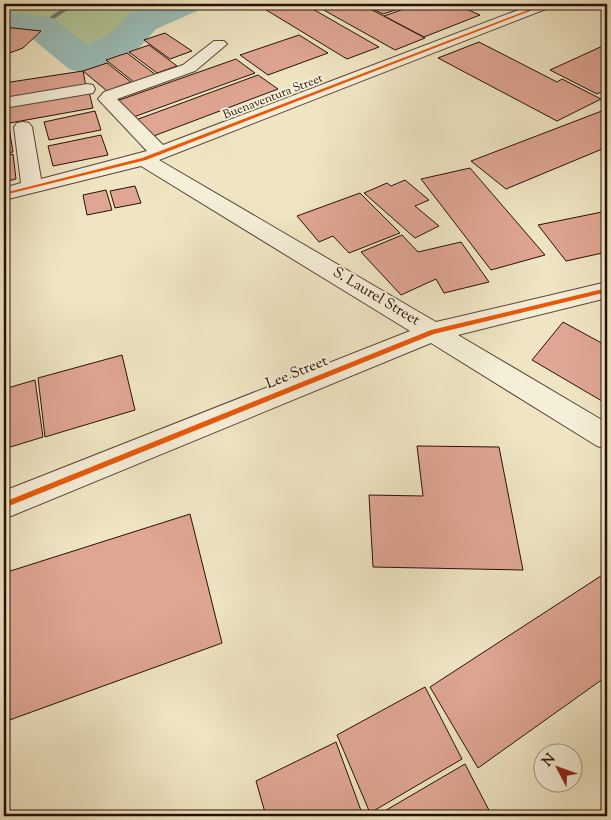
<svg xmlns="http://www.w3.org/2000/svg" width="611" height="820" viewBox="0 0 611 820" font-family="'Sorts Mill Goudy',serif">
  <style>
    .green { fill: #b3c698; stroke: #6e6b50 }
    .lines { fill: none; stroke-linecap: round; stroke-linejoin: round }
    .stream { fill: #6c7871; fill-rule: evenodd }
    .river { fill: #9abeb8; fill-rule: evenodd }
    .building { fill: #dfa693; stroke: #281007 }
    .minor-casing { stroke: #5a4536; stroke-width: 2 }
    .minor { fill: #f5eed8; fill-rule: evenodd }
    .cycleway-casing { stroke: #f5eed8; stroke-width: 3 }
    .cycleway { fill: #e8590c; fill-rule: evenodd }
    .labels { text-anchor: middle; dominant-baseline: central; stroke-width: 4; stroke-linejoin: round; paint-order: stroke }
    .far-street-label { font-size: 12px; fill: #281007; stroke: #f5eed8 }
    .street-label { font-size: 15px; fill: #281007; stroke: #f5eed8 }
  </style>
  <rect width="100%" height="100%" fill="#efe5c3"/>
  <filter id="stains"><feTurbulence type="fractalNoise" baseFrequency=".004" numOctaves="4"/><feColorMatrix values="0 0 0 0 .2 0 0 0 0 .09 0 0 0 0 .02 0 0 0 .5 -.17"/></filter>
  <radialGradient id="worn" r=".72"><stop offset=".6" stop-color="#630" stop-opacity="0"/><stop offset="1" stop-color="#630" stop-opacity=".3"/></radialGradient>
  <!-- green -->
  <polygon class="green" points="4,4 185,4 143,21 122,43 83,61 40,27 4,22"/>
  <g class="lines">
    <!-- stream -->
    <polygon class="stream" points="69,4 76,4 42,27 38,27 38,25"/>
    <!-- river -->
    <polygon class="river" points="154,4 203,4 197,11 156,29 136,51 97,69 83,73 69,69 29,36 4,33 4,11 53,18 87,45 108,35 130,13"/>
  </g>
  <!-- building -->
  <g class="building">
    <polygon points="263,4 304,4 379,47 347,59 258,5"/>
    <polygon points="313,4 361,4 425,38 395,50"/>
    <polygon points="363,4 408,4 410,5 383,14"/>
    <polygon points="418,4 455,4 480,15 424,37 384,16"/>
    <polygon points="4,27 41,31 23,48 4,55"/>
    <polygon points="165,33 192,51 170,59 144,40"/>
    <polygon points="299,35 328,53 268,75 240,55"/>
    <polygon points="479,42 557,82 562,79 601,99 557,121 438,58"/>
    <polygon points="607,44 607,89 597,94 550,70"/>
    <polygon points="149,45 177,66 157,73 129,52"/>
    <polygon points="127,53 156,75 135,83 106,60"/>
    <polygon points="236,59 255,73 128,119 111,103"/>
    <polygon points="107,63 131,82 107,91 83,71"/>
    <polygon points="83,71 86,87 4,100 4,83"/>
    <polygon points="258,75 278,89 151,137 133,121"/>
    <polygon points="89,92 93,108 4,124 4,106"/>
    <polygon points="607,109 607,147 506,189 471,161"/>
    <polygon points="95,111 101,130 49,140 44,122"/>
    <polygon points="9,127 13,152 4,153 4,129"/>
    <polygon points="101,135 108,155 53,166 48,146"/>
    <polygon points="13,154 16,179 4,182 4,156"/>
    <polygon points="470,168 545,255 491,270 421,179"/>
    <polygon points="405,180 429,200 415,206 439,226 415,238 364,193 387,183 391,186"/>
    <polygon points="135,186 141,203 115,208 110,191"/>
    <polygon points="106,190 112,210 87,215 83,195"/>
    <polygon points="360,193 400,233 349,253 333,236 319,242 297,216"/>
    <polygon points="607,211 607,252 566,261 538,225"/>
    <polygon points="4,217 8,253 4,254"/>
    <polygon points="402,235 418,252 461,242 489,282 444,293 436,279 401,295 361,252"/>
    <polygon points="563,322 607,346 607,404 532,360"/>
    <polygon points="122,355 135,410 45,437 38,378"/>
    <polygon points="35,380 43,437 4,449 4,389"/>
    <polygon points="417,446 499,447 523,570 373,567 369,495 423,496"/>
    <polygon points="190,514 222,643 4,722 4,573"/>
    <polygon points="607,572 607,676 478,768 430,687"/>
    <polygon points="425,687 462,759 370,813 337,735"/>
    <polygon points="336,742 363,816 266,816 256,781"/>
    <polygon points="465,764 492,816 376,816"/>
  </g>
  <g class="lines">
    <defs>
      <g id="minor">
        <polygon points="534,4 553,4 551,7 159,160 436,322 607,282 607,298 458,335 607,423 607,449 597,446 431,343 4,519 4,491 410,331 141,166 4,200 4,188 21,183 14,127 17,123 23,122 29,123 32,127 41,179 147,151 98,99 104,92 183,65 214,41 224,41 227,44 195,71 117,99 163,145"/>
        <polygon points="87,84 93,85 95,89 93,93 4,108 4,98"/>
      </g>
    </defs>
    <!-- minor casing -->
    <use href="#minor" class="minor-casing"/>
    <!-- minor -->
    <use href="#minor" class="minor"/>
    <defs>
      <g id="cycleway">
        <polygon points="544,4 548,4 146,160 4,195 4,193 142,158"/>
        <polygon points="607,288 607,292 434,334 4,508 4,502 431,330"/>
      </g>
    </defs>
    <!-- cycleway casing -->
    <use href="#cycleway" class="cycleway-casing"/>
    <!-- cycleway -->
    <use href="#cycleway" class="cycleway"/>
  </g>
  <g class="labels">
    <!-- far-street labels -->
    <g class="far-street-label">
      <text transform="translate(273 97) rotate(-21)">Buenaventura Street</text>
    </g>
    <!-- street labels -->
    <g class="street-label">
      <text transform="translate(376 297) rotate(31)">S. Laurel Street</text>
      <text transform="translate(297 373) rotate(-22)">Lee Street</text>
    </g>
  </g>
  <!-- margin -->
  <rect width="611" height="820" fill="none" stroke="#efe5c3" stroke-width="20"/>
  <rect x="5" y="5" width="601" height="810" fill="none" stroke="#281007" stroke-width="2.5"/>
  <rect x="10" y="10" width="591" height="800" fill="none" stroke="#281007"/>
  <!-- north arrow -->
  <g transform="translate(558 768) rotate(311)"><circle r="24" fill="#f5eed8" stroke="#a39584"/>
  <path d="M0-4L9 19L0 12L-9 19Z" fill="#8f2418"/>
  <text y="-8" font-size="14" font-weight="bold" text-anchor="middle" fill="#281007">N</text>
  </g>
  <rect width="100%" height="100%" filter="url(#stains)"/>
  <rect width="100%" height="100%" fill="url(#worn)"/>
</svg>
